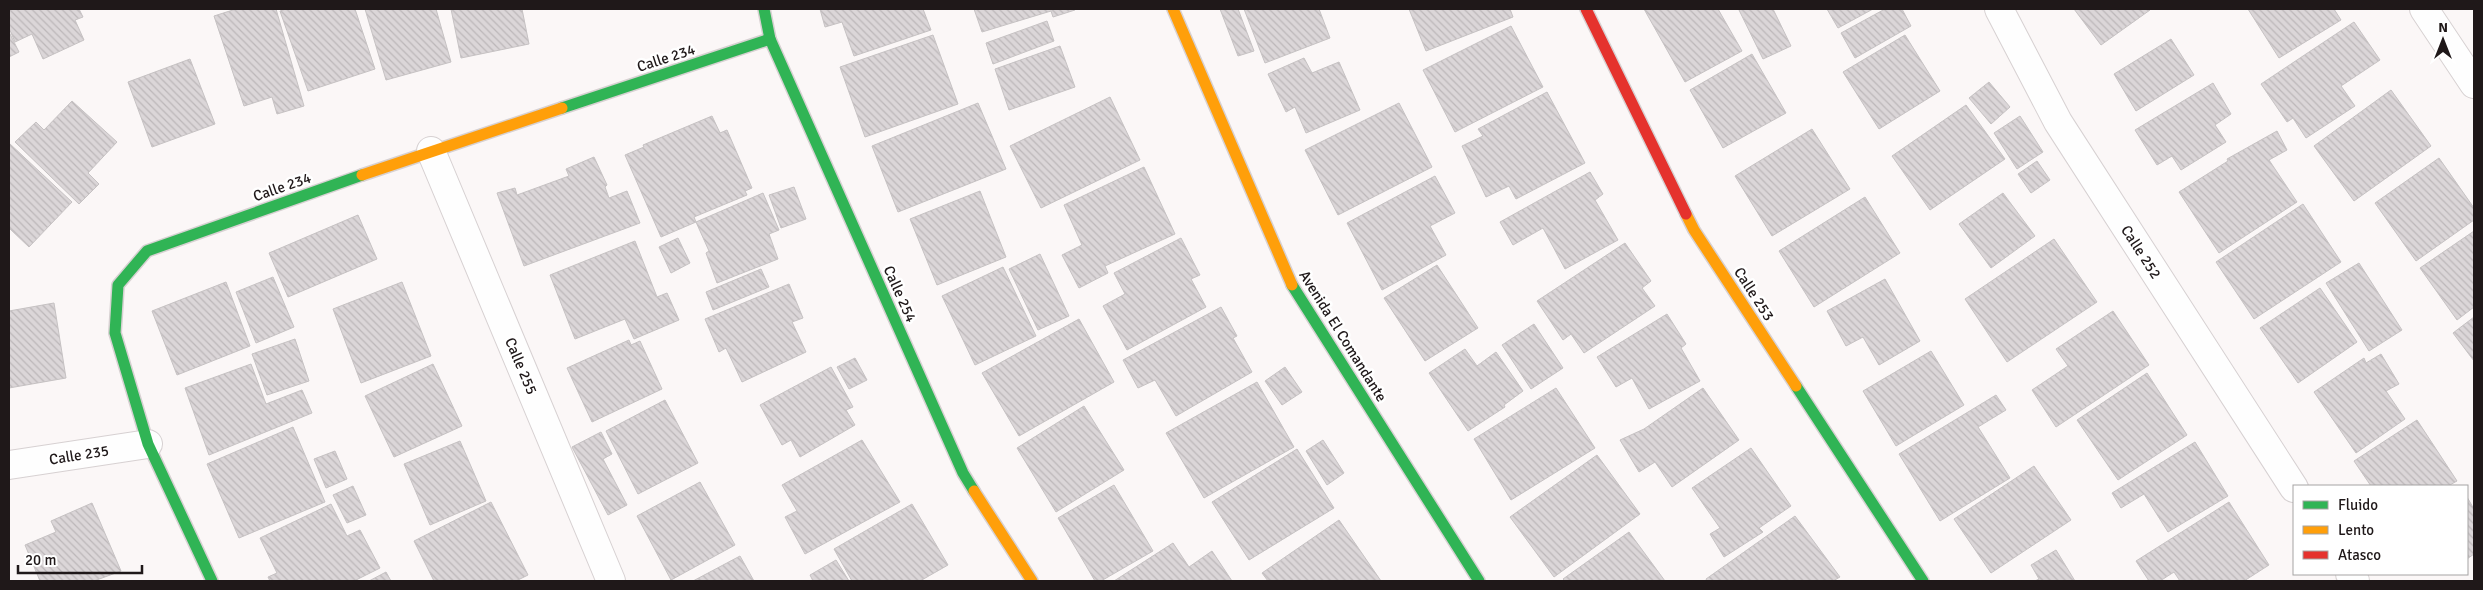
<svg xmlns="http://www.w3.org/2000/svg" width="2483" height="590" viewBox="0 0 2483 590" font-family="Signika,sans-serif">
  <style>
    .building { fill: url(#building-back-hatch); stroke: #c6c2c3 }
    .lines { fill: none; stroke-linecap: round; stroke-linejoin: round }
    .street-casing { stroke: #d7d1d2; stroke-width: 30 }
    .fast-casing { stroke: #d7d1d2; stroke-width: 14 }
    .slow-casing { stroke: #d7d1d2; stroke-width: 14 }
    .jam-casing { stroke: #d7d1d2; stroke-width: 14 }
    .street { stroke: #fefefe; stroke-width: 28 }
    .fast { stroke: #30b455; stroke-width: 11 }
    .slow { stroke: #ff9f0a; stroke-width: 11 }
    .jam { stroke: #e5322d; stroke-width: 11 }
    .labels { text-anchor: middle; dominant-baseline: central; stroke-width: 5; stroke-linejoin: round; paint-order: stroke }
    .street-label { font-size: 15px; fill: #1f1819; stroke: #fff }
  </style>
  <defs>
    <pattern id="building-back-hatch" width="6" height="6" patternUnits="userSpaceOnUse" patternTransform="scale(1.25)"><rect width="6" height="6" fill="#dbd6d8"/><path d="M-1 5l2 2M0 0l6 6M5-1l2 2" fill="none" stroke="#bcb7b9"/></pattern>
  </defs>
  <rect width="100%" height="100%" fill="#fbf7f7"/>
  <!-- building -->
  <g class="building">
    <polygon points="9,9 79,9 83,17 75,20 84,40 43,59 32,34 15,42 9,28"/>
    <polygon points="236,9 276,9 304,106 277,114 272,97 244,106 214,16"/>
    <polygon points="286,9 355,9 375,69 308,91 280,11"/>
    <polygon points="365,9 436,9 451,62 386,80"/>
    <polygon points="451,9 522,9 529,44 461,58"/>
    <polygon points="820,9 923,9 931,30 854,56 842,22 825,27"/>
    <polygon points="974,9 1075,9 1075,10 1053,17 1051,11 982,32"/>
    <polygon points="1220,9 1238,9 1254,51 1238,56"/>
    <polygon points="1244,9 1319,9 1330,38 1265,63"/>
    <polygon points="1409,9 1510,9 1513,17 1426,51"/>
    <polygon points="1644,9 1718,9 1742,51 1685,82"/>
    <polygon points="1742,9 1773,9 1791,46 1763,59 1739,10"/>
    <polygon points="1827,9 1873,9 1838,28"/>
    <polygon points="1885,9 1902,9 1911,26 1855,58 1841,33"/>
    <polygon points="2074,9 2149,9 2150,10 2101,45"/>
    <polygon points="2248,9 2334,9 2341,20 2279,58"/>
    <polygon points="1047,21 1054,41 993,64 986,43"/>
    <polygon points="2354,22 2380,60 2341,86 2355,106 2306,138 2293,118 2287,122 2261,84"/>
    <polygon points="1511,26 1543,87 1455,132 1423,70"/>
    <polygon points="9,32 19,52 9,57"/>
    <polygon points="933,35 958,104 865,137 840,67"/>
    <polygon points="1905,35 1940,91 1879,129 1843,72"/>
    <polygon points="2171,39 2194,75 2136,111 2114,74"/>
    <polygon points="1060,46 1075,87 1009,110 995,69"/>
    <polygon points="1752,54 1786,113 1723,148 1690,90"/>
    <polygon points="1304,58 1312,73 1339,62 1360,110 1306,133 1295,107 1286,112 1268,74"/>
    <polygon points="190,59 215,124 152,147 128,82"/>
    <polygon points="1989,82 2010,107 1991,124 1969,98"/>
    <polygon points="2213,83 2231,114 2215,125 2226,142 2181,170 2172,156 2157,165 2135,130"/>
    <polygon points="2391,90 2431,146 2354,201 2314,146"/>
    <polygon points="1547,92 1585,163 1516,199 1509,186 1486,197 1462,146 1483,136 1478,129"/>
    <polygon points="1110,97 1140,160 1041,208 1010,146"/>
    <polygon points="72,101 117,142 88,173 99,184 79,204 15,142 36,122 44,130"/>
    <polygon points="978,103 1006,169 898,212 872,146"/>
    <polygon points="1399,103 1432,167 1338,215 1305,150"/>
    <polygon points="1966,105 2005,159 1930,210 1892,156"/>
    <polygon points="712,116 720,133 727,130 752,188 745,191 747,195 694,217 696,222 661,237 625,155 644,147 643,145"/>
    <polygon points="2020,116 2043,152 2017,169 1994,133"/>
    <polygon points="1812,129 1850,189 1772,236 1735,176"/>
    <polygon points="2277,131 2287,150 2269,160 2297,202 2219,253 2179,192 2228,161 2227,159"/>
    <polygon points="9,143 72,202 29,247 9,228"/>
    <polygon points="594,157 607,185 605,187 609,198 627,191 640,223 524,266 497,193 515,188 517,195 569,176 566,169"/>
    <polygon points="2439,158 2474,208 2474,220 2416,261 2375,203"/>
    <polygon points="2037,161 2050,180 2031,193 2018,174"/>
    <polygon points="1144,167 1175,234 1105,266 1108,273 1079,288 1062,255 1082,245 1064,205"/>
    <polygon points="1590,172 1603,194 1595,200 1618,240 1565,269 1543,228 1513,245 1500,222"/>
    <polygon points="1435,176 1455,213 1430,226 1446,255 1382,290 1347,223"/>
    <polygon points="794,187 806,219 781,228 769,195"/>
    <polygon points="980,191 1006,257 937,285 910,219"/>
    <polygon points="763,193 779,230 769,234 778,259 717,283 706,253 709,251 696,222"/>
    <polygon points="2003,193 2035,236 1991,268 1959,224"/>
    <polygon points="1865,197 1900,253 1814,307 1779,251"/>
    <polygon points="2303,204 2341,262 2254,319 2216,262"/>
    <polygon points="358,215 377,259 288,297 269,253"/>
    <polygon points="2474,231 2474,307 2457,320 2420,268"/>
    <polygon points="678,238 690,263 671,273 659,247"/>
    <polygon points="1181,238 1200,275 1191,279 1206,307 1127,350 1103,306 1125,294 1114,273"/>
    <polygon points="2054,239 2097,302 2007,362 1965,299"/>
    <polygon points="635,241 657,297 667,293 679,320 634,339 625,319 575,339 550,275"/>
    <polygon points="1625,243 1651,281 1642,288 1655,306 1584,353 1571,334 1563,340 1537,301"/>
    <polygon points="1040,254 1069,316 1038,330 1009,269"/>
    <polygon points="2359,263 2402,330 2369,351 2326,283"/>
    <polygon points="1437,265 1478,328 1425,361 1384,298"/>
    <polygon points="1003,267 1036,336 975,365 942,296"/>
    <polygon points="761,269 769,287 713,310 706,292"/>
    <polygon points="273,277 294,327 256,343 236,292"/>
    <polygon points="1885,279 1920,341 1879,365 1863,337 1846,346 1827,311"/>
    <polygon points="226,282 250,346 177,375 152,311"/>
    <polygon points="402,282 431,356 361,383 333,309"/>
    <polygon points="789,284 803,318 792,322 806,352 742,382 726,348 719,352 705,319"/>
    <polygon points="2320,288 2357,342 2298,383 2260,328"/>
    <polygon points="54,303 66,378 9,388 9,311"/>
    <polygon points="1221,307 1237,336 1233,338 1252,372 1176,416 1155,380 1138,388 1123,360"/>
    <polygon points="2113,311 2149,365 2056,427 2032,390 2068,366 2056,349"/>
    <polygon points="1667,314 1686,344 1681,348 1700,381 1649,409 1632,378 1616,387 1597,357"/>
    <polygon points="2474,317 2474,361 2453,333"/>
    <polygon points="1079,319 1114,382 1019,436 982,373"/>
    <polygon points="1534,324 1563,368 1531,389 1502,345"/>
    <polygon points="295,339 309,381 267,395 252,354"/>
    <polygon points="629,340 631,345 640,341 662,389 592,422 567,368"/>
    <polygon points="1465,349 1477,366 1496,352 1523,391 1504,405 1505,407 1468,431 1429,373"/>
    <polygon points="1931,351 1964,405 1896,446 1863,391"/>
    <polygon points="2381,354 2399,384 2386,391 2405,419 2356,453 2314,392 2364,358 2366,363"/>
    <polygon points="855,358 867,380 849,389 837,367"/>
    <polygon points="251,364 266,404 302,390 312,413 209,455 185,388"/>
    <polygon points="433,364 462,426 394,457 365,396"/>
    <polygon points="831,367 853,407 846,410 855,425 800,457 791,440 782,445 760,405"/>
    <polygon points="1285,367 1302,392 1282,405 1265,381"/>
    <polygon points="2147,373 2187,435 2118,480 2077,420"/>
    <polygon points="1257,382 1294,447 1204,498 1166,433"/>
    <polygon points="1556,388 1595,448 1511,500 1474,439"/>
    <polygon points="1703,388 1739,440 1672,487 1655,462 1639,472 1620,440 1644,429"/>
    <polygon points="1996,395 2006,410 1978,427 2010,478 1940,521 1899,454"/>
    <polygon points="665,400 698,463 638,494 606,431"/>
    <polygon points="1084,406 1124,470 1056,512 1017,448"/>
    <polygon points="2417,420 2457,481 2448,486 2371,486 2354,461"/>
    <polygon points="293,427 325,502 239,538 207,464"/>
    <polygon points="601,432 612,454 603,459 627,505 608,515 572,447"/>
    <polygon points="862,440 900,502 805,554 785,517 797,511 782,485"/>
    <polygon points="1323,440 1344,473 1327,485 1306,451"/>
    <polygon points="460,441 486,501 430,525 404,464"/>
    <polygon points="2195,442 2228,496 2168,532 2144,494 2121,508 2112,493"/>
    <polygon points="1751,448 1791,506 1759,528 1763,532 1724,557 1710,534 1720,528 1692,488"/>
    <polygon points="1297,449 1334,508 1249,560 1212,502"/>
    <polygon points="335,451 347,479 326,488 314,459"/>
    <polygon points="1597,455 1640,514 1554,577 1510,517"/>
    <polygon points="2034,466 2071,520 1991,573 1954,519"/>
    <polygon points="700,482 735,545 671,580 637,516"/>
    <polygon points="1114,485 1153,551 1101,581 1095,581 1058,518"/>
    <polygon points="353,486 366,515 347,523 333,495"/>
    <polygon points="2467,497 2474,509 2474,554 2467,559"/>
    <polygon points="491,502 528,575 516,581 434,581 414,541"/>
    <polygon points="2229,502 2269,565 2244,581 2180,581 2174,572 2160,581 2149,581 2136,561"/>
    <polygon points="92,503 121,571 94,581 40,581 25,545 56,532 51,521"/>
    <polygon points="331,504 347,536 360,530 380,568 354,581 270,581 268,577 277,573 260,538"/>
    <polygon points="912,504 948,565 920,581 852,581 834,549"/>
    <polygon points="1795,516 1840,577 1833,581 1707,581 1706,579"/>
    <polygon points="1339,520 1381,581 1268,581 1262,573"/>
    <polygon points="1629,532 1665,581 1565,581 1563,579"/>
    <polygon points="1173,543 1189,567 1212,551 1232,581 1114,581"/>
    <polygon points="2056,550 2075,581 2035,581 2039,579 2031,565"/>
    <polygon points="740,556 754,581 693,581"/>
    <polygon points="836,560 849,581 813,581 810,575"/>
    <polygon points="386,572 391,581 369,581"/>
  </g>
  <g class="lines">
    <defs>
      <g id="street">
        <polyline points="1999,9 2058,122 2294,488"/>
        <polyline points="2424,9 2474,84"/>
        <polyline points="431,151 611,581"/>
        <polyline points="9,465 148,444"/>
        <polyline points="2350,574 2355,581"/>
      </g>
      <g id="fast">
        <polyline points="764,9 770,39 963,473 974,491"/>
        <polyline points="562,108 770,39"/>
        <polyline points="1292,285 1479,581"/>
        <polyline points="1796,386 1923,581"/>
        <polyline points="212,581 148,444 115,333 118,285 147,251 362,175"/>
      </g>
      <g id="slow">
        <polyline points="1173,9 1292,285"/>
        <polyline points="362,175 562,108"/>
        <polyline points="1686,214 1694,230 1796,386"/>
        <polyline points="974,491 1032,581"/>
      </g>
      <polyline id="jam" points="1586,9 1686,214"/>
    </defs>
    <!-- street casing -->
    <use href="#street" class="street-casing"/>
    <!-- fast casing -->
    <use href="#fast" class="fast-casing"/>
    <!-- slow casing -->
    <use href="#slow" class="slow-casing"/>
    <!-- jam casing -->
    <use href="#jam" class="jam-casing"/>
    <!-- street -->
    <use href="#street" class="street"/>
    <!-- fast -->
    <use href="#fast" class="fast"/>
    <!-- slow -->
    <use href="#slow" class="slow"/>
    <!-- jam -->
    <use href="#jam" class="jam"/>
  </g>
  <g class="labels">
    <!-- street labels -->
    <g class="street-label">
      <text transform="translate(666 58) rotate(-18)">Calle 234</text>
      <text transform="translate(282 187) rotate(-19)">Calle 234</text>
      <text transform="translate(2141 252) rotate(57)">Calle 252</text>
      <text transform="translate(900 294) rotate(66)">Calle 254</text>
      <text transform="translate(1754 294) rotate(57)">Calle 253</text>
      <text transform="translate(1343 336) rotate(58)">Avenida El Comandante</text>
      <text transform="translate(521 366) rotate(67)">Calle 255</text>
      <text transform="translate(79 455) rotate(-9)">Calle 235</text>
    </g>
  </g>
  <!-- border -->
  <rect width="2483" height="590" fill="none" stroke="#1f1819" stroke-width="20"/>
  <!-- legend -->
  <rect x="2293" y="485" width="175" height="90" fill="#ffffff" stroke="#a5a3a3"/>
  <rect x="2303" y="501" width="25" height="8" fill="#30b455" stroke="#a5a3a3"/>
  <text x="2338" y="510" font-size="15" fill="#1f1819">Fluido</text>
  <rect x="2303" y="526" width="25" height="8" fill="#ff9f0a" stroke="#a5a3a3"/>
  <text x="2338" y="535" font-size="15" fill="#1f1819">Lento</text>
  <rect x="2303" y="551" width="25" height="8" fill="#e5322d" stroke="#a5a3a3"/>
  <text x="2338" y="560" font-size="15" fill="#1f1819">Atasco</text>
  <!-- north arrow -->
  <g transform="translate(2443 40)" stroke="#ffffff" stroke-width="4" paint-order="stroke">
  <path d="M0-4L9 19L0 12L-9 19Z" fill="#1f1819"/>
  <text y="-8" font-size="14" font-weight="bold" text-anchor="middle" fill="#1f1819">N</text>
  </g>
  <!-- scale -->
  <path d="M18 565v8h124v-8" fill="none" stroke="#1f1819" stroke-width="2.5"/>
  <text x="25" y="565" font-size="15" fill="#1f1819" stroke="#ffffff" stroke-width="4" paint-order="stroke">20 m</text>
</svg>
